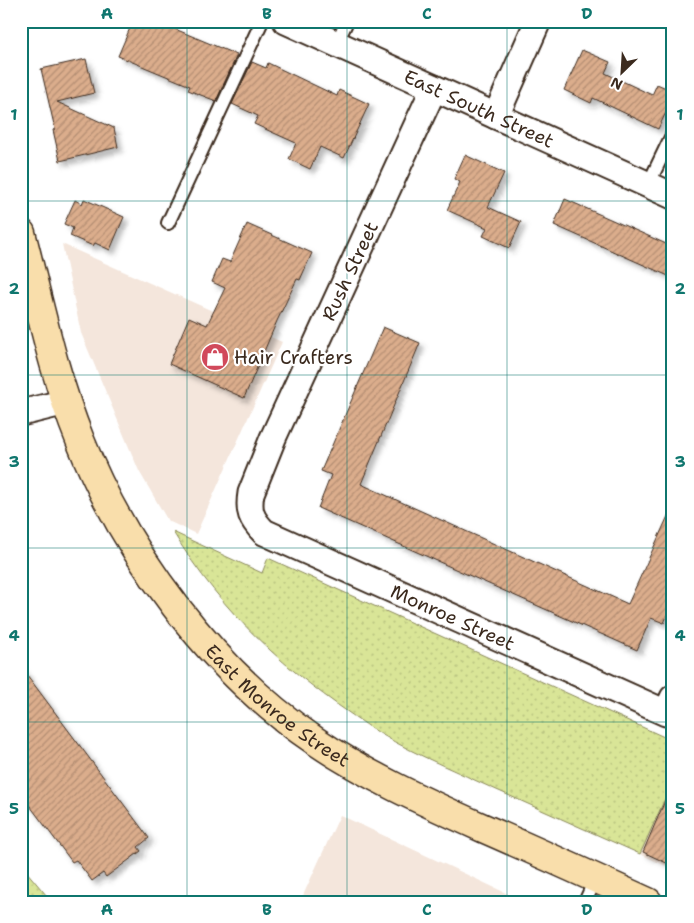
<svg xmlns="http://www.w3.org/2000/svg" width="694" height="923" viewBox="0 0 694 923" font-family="'Shantell Sans',sans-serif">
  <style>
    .built { fill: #f4e6dc }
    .green { fill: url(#green-dots); stroke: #8a885a }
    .building { fill: url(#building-hatch); stroke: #3b2a1e; filter: url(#shadow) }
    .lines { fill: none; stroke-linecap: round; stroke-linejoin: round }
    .lane-casing { stroke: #3b2a1e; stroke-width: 16 }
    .street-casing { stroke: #3b2a1e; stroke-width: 29 }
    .primary-casing { stroke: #3b2a1e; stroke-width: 31 }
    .lane { stroke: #fff; stroke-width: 12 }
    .street { stroke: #fff; stroke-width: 25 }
    .primary { stroke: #f9deab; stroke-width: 28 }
    .grid { fill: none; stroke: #0f766e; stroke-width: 1; stroke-opacity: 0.55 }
    .labels { text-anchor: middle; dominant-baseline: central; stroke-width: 4.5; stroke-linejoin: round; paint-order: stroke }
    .street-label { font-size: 19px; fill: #3b2a1e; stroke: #fff }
    .poi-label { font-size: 19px; fill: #3b2a1e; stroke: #fff; text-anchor: start }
    .neatline { fill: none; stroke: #0f766e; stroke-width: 2 }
    .grid-label { font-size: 16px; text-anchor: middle; font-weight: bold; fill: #0f766e }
  </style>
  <defs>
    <pattern id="green-dots" width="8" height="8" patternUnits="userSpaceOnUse" patternTransform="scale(1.25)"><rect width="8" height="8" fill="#d9e597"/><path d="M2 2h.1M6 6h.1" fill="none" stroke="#bbc582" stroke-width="1.8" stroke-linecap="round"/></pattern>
    <pattern id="building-hatch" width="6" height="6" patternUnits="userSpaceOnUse" patternTransform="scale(1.25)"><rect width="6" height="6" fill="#dbad8c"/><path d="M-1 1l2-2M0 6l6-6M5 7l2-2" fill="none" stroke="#b38d72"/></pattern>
    <filter id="shadow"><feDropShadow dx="4.5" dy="4.5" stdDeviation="2.5" flood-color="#0004"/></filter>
  </defs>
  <rect width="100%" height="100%" fill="#fff"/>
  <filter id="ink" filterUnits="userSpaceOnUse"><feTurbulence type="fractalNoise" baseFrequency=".02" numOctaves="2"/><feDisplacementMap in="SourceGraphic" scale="10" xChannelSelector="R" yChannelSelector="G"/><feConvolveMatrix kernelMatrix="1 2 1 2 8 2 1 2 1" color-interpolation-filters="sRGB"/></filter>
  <g filter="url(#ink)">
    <!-- built -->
    <g class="built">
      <polygon points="62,244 282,342 196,534 168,521 139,471 81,333"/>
      <polygon points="673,781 673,869 640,854"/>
      <polygon points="340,815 525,902 300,902"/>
    </g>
    <!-- green -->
    <g class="green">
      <path d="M 173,532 L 262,573 L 268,558 L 673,741 L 673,781 L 640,854 C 587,830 534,807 481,783 C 443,765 402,749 367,725 C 287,672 223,614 173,532 Z"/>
      <polygon points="21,865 52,902 21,902"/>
    </g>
    <!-- building -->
    <g class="building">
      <polygon points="133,21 156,21 237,55 216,101 188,90 190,86 118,56"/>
      <polygon points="582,50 610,62 605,73 652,95 657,84 673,91 673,98 658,129 593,98 591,103 564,90"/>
      <polygon points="86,59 94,93 57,102 114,128 118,147 60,161 53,130 55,129 41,69"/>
      <polygon points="252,62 266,68 268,63 337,96 339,90 369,104 344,158 320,147 310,169 289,159 296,143 254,124 258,116 232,104"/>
      <polygon points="465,155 504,173 488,207 521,222 509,248 483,236 487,228 447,210 460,182 454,179"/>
      <polygon points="84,199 124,217 110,250 95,243 93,246 70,236 73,228 64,224 75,200 82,204"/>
      <polygon points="565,199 673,247 673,278 554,225"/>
      <polygon points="247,224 312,253 300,280 297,279 277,321 244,398 169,364 189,317 207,325 225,288 212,282 222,259 230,262"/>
      <polygon points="383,327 420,343 361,484 628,604 673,505 673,603 664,623 651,618 637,650 318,508 331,475 321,471"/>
      <polygon points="21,667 149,838 138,847 141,851 106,877 103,873 92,881 76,860 72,862 21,794"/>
      <polygon points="673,782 673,866 643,852"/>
    </g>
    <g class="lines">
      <defs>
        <g id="lane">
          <polyline points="336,44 347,21"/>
          <polyline points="648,185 673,133"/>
          <polyline points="168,223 262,21"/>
          <polyline points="585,902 596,878"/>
        </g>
        <g id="street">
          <path id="s1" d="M 286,21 L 673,196"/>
          <path id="s2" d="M 434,88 L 273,438 L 251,493 C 248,511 251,519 264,532 L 666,713 L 673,698"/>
          <polyline points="496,116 538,21"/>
          <polyline points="21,413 66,402"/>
        </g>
        <g id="primary">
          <path id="s3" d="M 21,233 C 39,302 53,374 80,440 C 125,553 212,671 314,740 C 367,776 425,802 483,828 C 538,852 593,877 648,902"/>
        </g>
      </defs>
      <!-- lane casing -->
      <use href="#lane" class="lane-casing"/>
      <!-- street casing -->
      <use href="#street" class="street-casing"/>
      <!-- primary casing -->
      <use href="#primary" class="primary-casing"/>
      <!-- lane -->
      <use href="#lane" class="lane"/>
      <!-- street -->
      <use href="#street" class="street"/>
      <!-- primary -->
      <use href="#primary" class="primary"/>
    </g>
  </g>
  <!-- grid -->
  <path class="grid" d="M 187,21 L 187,902M 347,21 L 347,902M 507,21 L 507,902M 21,201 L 673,201M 21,375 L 673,375M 21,548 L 673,548M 21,722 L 673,722"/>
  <!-- icons -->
  <defs>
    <symbol id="shop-disc" viewBox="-11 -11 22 22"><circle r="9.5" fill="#d1495b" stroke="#fff"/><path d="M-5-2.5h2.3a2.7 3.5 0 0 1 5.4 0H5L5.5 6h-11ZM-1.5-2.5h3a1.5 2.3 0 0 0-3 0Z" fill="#fff"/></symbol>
  </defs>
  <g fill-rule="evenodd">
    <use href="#shop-disc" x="199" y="341" width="32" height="32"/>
  </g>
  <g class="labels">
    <!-- street labels -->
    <g class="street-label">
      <text stroke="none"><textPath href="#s1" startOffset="212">East South Street</textPath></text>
      <text transform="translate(350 271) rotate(-65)">Rush Street</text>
      <text stroke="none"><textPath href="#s2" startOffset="695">Monroe Street</textPath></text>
      <text stroke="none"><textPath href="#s3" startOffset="551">East Monroe Street</textPath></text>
    </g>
    <!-- poi labels -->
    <g class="poi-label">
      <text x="234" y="357">Hair Crafters</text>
    </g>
  </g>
  <!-- margin -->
  <rect width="694" height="923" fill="none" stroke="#fff" stroke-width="55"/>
  <!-- north arrow -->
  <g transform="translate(622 72) rotate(205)" stroke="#ffffff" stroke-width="4" paint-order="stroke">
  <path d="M0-4L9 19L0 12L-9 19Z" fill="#3b2a1e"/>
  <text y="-8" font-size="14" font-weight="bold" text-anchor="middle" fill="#3b2a1e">N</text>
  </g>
  <rect x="28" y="28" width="638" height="868" class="neatline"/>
  <g class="grid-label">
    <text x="107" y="19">A</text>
    <text x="267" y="19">B</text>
    <text x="427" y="19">C</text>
    <text x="587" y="19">D</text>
    <text x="14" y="120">1</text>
    <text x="680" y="120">1</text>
    <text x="14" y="294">2</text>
    <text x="680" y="294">2</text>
    <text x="14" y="467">3</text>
    <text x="680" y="467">3</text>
    <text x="14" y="641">4</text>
    <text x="680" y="641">4</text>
    <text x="14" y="814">5</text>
    <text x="680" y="814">5</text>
    <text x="107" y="915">A</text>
    <text x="267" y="915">B</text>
    <text x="427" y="915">C</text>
    <text x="587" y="915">D</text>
  </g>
</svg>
